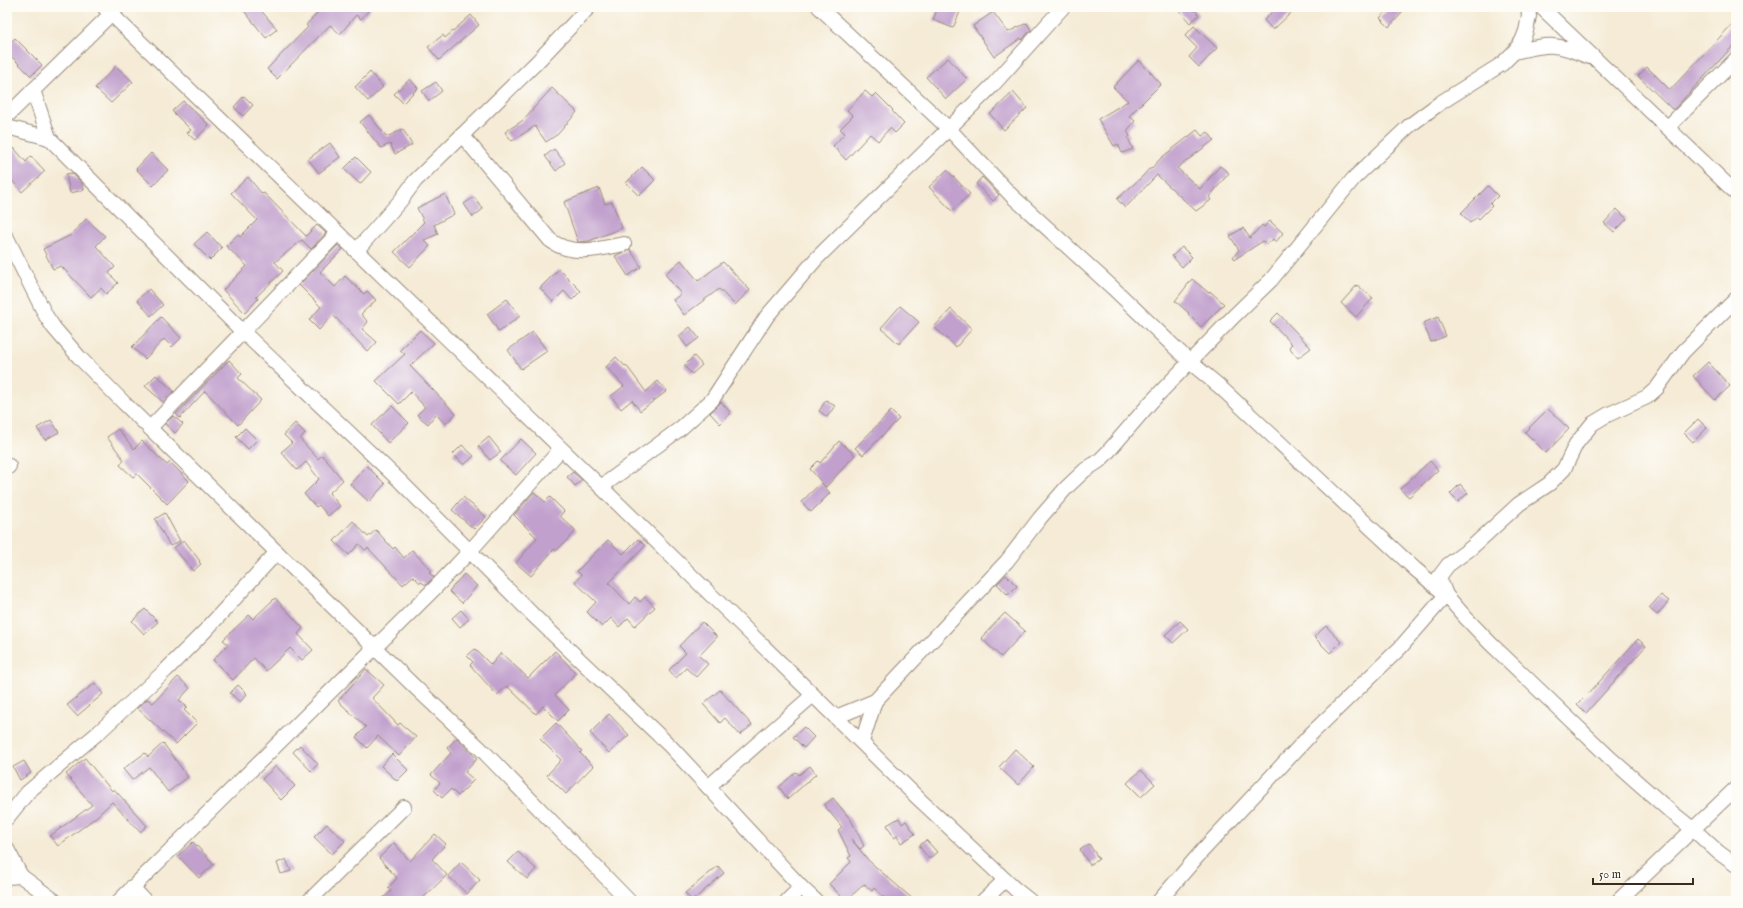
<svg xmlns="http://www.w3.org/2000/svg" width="1743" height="908" viewBox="0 0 1743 908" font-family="'IM FELL English',serif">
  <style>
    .building { fill: #c1a0cd }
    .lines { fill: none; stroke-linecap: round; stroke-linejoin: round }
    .minor-casing { stroke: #988a7a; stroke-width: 16 }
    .minor { stroke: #fff; stroke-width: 14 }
  </style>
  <rect width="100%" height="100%" fill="#fdfcf7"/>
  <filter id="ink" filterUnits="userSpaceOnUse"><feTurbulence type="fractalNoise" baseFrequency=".025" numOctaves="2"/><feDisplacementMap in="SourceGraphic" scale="8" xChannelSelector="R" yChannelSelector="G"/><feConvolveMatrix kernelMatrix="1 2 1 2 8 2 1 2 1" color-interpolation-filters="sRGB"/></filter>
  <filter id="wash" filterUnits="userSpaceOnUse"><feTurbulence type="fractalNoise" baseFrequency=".012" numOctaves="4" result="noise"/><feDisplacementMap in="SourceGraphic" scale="16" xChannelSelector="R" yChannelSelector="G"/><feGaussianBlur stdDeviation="0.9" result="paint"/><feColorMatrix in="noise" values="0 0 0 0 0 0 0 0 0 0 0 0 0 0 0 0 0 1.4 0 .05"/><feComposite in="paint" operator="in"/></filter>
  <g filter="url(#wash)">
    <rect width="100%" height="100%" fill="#f5ebd6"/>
    <g id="blocks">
      <!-- building -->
      <g class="building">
        <polygon points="241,7 258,7 277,29 266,38"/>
        <polygon points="323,7 372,7 361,19 356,15 340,34 330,25 277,79 267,69 308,27 306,25"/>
        <polygon points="938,7 962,7 953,28 933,20"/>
        <polygon points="1176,7 1192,7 1199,15 1190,23"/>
        <polygon points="1277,7 1297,7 1273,30 1264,20"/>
        <polygon points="1390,7 1395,7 1402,13 1389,27 1380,18"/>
        <polygon points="993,12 1008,32 1027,23 1031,30 1022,40 1021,38 994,57 973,26"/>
        <polygon points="471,15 479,25 439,60 428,47 443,35 445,38"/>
        <polygon points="1736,20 1736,43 1673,110 1638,76 1647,67 1670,90"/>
        <polygon points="1194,26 1217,48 1199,67 1189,57 1197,48 1185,36"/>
        <polygon points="15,38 42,65 31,76 7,52 7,46"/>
        <polygon points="948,58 967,79 946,99 926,77"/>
        <polygon points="1139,60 1161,84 1129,116 1135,121 1127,131 1130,136 1128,138 1133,149 1122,153 1118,144 1114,146 1098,119 1128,101 1113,87"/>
        <polygon points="116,66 133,82 111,103 95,88"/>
        <polygon points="370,72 383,87 368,101 355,87"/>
        <polygon points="410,79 418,88 403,103 394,94"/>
        <polygon points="436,82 442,91 429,101 422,91"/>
        <polygon points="552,88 577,112 558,134 546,142 535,126 512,141 505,132 522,121"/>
        <polygon points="865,91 872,97 876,93 893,110 892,111 904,124 895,133 890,128 878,141 870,134 846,160 833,146 845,133 840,129 853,116 847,110"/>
        <polygon points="1013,92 1027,108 1004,130 990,114"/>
        <polygon points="244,96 253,105 243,116 234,107"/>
        <polygon points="183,101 209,125 195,140 187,133 191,130 172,111"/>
        <polygon points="369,115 387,137 403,129 412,145 395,154 390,144 381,148 360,122"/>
        <polygon points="1197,130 1202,136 1208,132 1214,140 1177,168 1200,189 1220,166 1229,173 1209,197 1211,200 1196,211 1157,175 1125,208 1117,199 1142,177 1149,169 1151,169 1161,158"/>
        <polygon points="330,143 340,157 319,173 308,159"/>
        <polygon points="14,148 26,162 31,156 45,171 22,192 7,175 7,154"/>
        <polygon points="554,149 565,163 556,171 545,156"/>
        <polygon points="151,153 168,170 153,186 136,169"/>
        <polygon points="356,157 371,172 360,184 344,169"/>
        <polygon points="642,167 655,180 639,196 626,183"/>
        <polygon points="947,170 970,194 952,211 929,187"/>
        <polygon points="72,173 82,183 84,190 70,193 66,174"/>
        <polygon points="248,177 262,194 264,193 306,236 317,225 326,233 311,249 302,240 275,262 283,271 256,297 258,299 245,313 223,290 247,266 226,246 238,234 240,237 257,220 231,193"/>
        <polygon points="982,177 999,195 993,201 976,184"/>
        <polygon points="1488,186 1498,196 1490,204 1492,206 1479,219 1477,217 1470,223 1461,213"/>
        <polygon points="599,188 605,204 612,202 622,228 589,241 578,242 564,202"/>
        <polygon points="445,194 454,214 434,225 438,234 424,240 430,246 410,267 394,252 424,222 417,208"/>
        <polygon points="474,197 483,209 473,217 464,204"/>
        <polygon points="1617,209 1627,219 1614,232 1604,223"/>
        <polygon points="86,219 105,236 96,246 115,267 109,273 118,283 106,294 101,288 91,297 61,266 53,269 43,249 71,235"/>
        <polygon points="1270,221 1283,233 1276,242 1273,239 1267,245 1263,241 1235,259 1233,257 1239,250 1230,236 1243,228 1250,238 1262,225 1264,227"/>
        <polygon points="207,232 222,248 210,260 194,244"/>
        <polygon points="338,245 343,249 320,272 335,287 345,276 364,294 367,291 376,300 361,314 368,322 362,329 377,342 368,352 333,315 319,330 309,320 321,307 299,285"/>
        <polygon points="1182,247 1192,257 1182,267 1172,256"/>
        <polygon points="630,249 641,267 628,276 615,256"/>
        <polygon points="681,260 698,281 723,262 750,290 735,305 719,289 684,315 673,300 681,294 665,274"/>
        <polygon points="559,269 581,291 572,300 564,291 553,302 540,288"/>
        <polygon points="1192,279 1209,293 1210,291 1224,304 1201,327 1188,314 1189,313 1175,301"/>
        <polygon points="1357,285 1373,298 1356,317 1341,303"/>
        <polygon points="149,289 163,305 151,316 137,300"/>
        <polygon points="507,299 520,316 499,332 487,314"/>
        <polygon points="900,306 919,322 899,344 881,328"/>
        <polygon points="951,309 972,329 956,347 934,327"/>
        <polygon points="1278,313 1311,348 1298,358 1289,347 1292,344 1270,321"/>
        <polygon points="161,317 181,338 172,347 164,339 145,359 132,347"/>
        <polygon points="1438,317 1446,336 1431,342 1423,323"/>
        <polygon points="690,327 699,338 687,347 679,336"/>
        <polygon points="420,330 434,343 410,366 456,414 445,424 436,414 428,424 417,415 425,407 411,392 399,404 376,381 405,354 400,350"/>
        <polygon points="533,332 547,351 521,369 508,350"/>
        <polygon points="694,356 702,365 692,374 684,366"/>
        <polygon points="616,357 625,366 626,365 646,392 658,381 667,391 640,411 632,400 621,409 611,396 624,386 606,367"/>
        <polygon points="229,360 242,374 238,378 261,400 238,425 205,391 180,418 176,414"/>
        <polygon points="1708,362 1730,386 1715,400 1693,376"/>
        <polygon points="156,375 174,391 163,402 145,386"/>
        <polygon points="826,400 835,406 827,417 819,411"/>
        <polygon points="721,402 731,413 720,424 710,413"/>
        <polygon points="392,406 409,423 388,443 372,425"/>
        <polygon points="1548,409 1569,429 1546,453 1525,432"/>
        <polygon points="891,411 899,419 863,455 855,448"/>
        <polygon points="173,416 183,424 175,433 165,424"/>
        <polygon points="1698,419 1707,428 1693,442 1684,433"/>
        <polygon points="51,420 59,432 45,440 37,428"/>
        <polygon points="295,423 305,433 300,439 318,459 322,455 343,480 329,493 340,506 328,516 319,505 316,507 304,494 319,479 306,462 297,470 281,452 292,443 284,435"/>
        <polygon points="245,428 257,440 248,449 236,437"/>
        <polygon points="118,429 134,449 142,441 167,465 170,462 189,481 167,504 137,474 133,477 120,465 124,460 107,437"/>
        <polygon points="489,437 501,452 490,460 478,446"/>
        <polygon points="521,439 536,453 516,475 500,461"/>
        <polygon points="839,441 855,455 826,487 810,469 818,461 820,463"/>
        <polygon points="462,445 474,456 464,465 453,454"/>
        <polygon points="1430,461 1438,470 1409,497 1400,489"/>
        <polygon points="367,466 385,484 369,502 350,484"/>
        <polygon points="573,472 582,480 575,486 567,477"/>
        <polygon points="821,483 830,493 811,512 801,502"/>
        <polygon points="1460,484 1468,493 1458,502 1450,494"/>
        <polygon points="534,492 545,502 550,497 564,511 560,516 576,531 556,551 554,549 531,576 516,563 537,538 514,515"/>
        <polygon points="463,497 486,517 474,529 452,510"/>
        <polygon points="165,513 180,541 170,546 155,519"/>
        <polygon points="353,521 368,537 376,530 393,549 395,547 404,558 412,550 432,571 429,573 434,577 426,585 421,582 420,583 413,576 403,585 368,548 365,550 359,544 349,555 334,541"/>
        <polygon points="638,539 645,546 609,583 629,604 635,597 640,602 645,597 655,607 635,626 628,618 619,627 611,618 602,627 587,612 596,602 575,582 581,575 577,571 608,540 623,554"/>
        <polygon points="184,540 200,561 199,562 201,564 193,571 174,548"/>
        <polygon points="464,574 477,586 462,603 449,591"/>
        <polygon points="1006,575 1017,586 1008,595 997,584"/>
        <polygon points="1661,595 1669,601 1657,615 1649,608"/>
        <polygon points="275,598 303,628 298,634 313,650 302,660 290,648 266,671 254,658 233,680 213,660 228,644 223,640 249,615 253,619"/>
        <polygon points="145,609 158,622 144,634 132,621"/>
        <polygon points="461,610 469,619 460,627 452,618"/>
        <polygon points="1005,613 1025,631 1001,657 981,638"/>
        <polygon points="1180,621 1188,629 1173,643 1165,635"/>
        <polygon points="702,622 717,637 699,656 708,664 696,677 686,668 676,678 669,670 686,653 679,646"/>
        <polygon points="1326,626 1341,642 1330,653 1314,637"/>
        <polygon points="1638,639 1646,646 1586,713 1577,704 1588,693 1589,693"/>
        <polygon points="475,649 491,665 501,653 528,678 555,651 576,673 555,695 569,710 558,721 543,706 536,714 507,686 497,695 470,665 473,662 467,656"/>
        <polygon points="366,669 384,685 372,698 398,725 400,723 416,737 399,756 378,736 367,748 356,737 366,727 338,701"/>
        <polygon points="178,677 190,688 179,700 187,707 184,710 197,723 176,744 137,708 147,699 153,703"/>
        <polygon points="95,683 103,694 77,716 67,705"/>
        <polygon points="238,685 247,694 240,702 230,693"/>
        <polygon points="720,690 752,725 740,735 725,718 720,723 703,704"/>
        <polygon points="609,714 629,735 609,753 590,733"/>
        <polygon points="556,723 582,751 580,753 593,766 566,794 547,775 561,760 540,739"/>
        <polygon points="804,727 814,737 804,748 793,737"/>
        <polygon points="457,738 477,759 465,772 474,780 458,796 451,789 442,798 434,790 440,783 431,775 451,753 447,748"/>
        <polygon points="163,743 188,777 168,792 149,767 132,780 123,769 145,753 148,757"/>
        <polygon points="300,745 318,764 311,771 293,752"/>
        <polygon points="1015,749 1034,767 1018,785 999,767"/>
        <polygon points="392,754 408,770 397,781 381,766"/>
        <polygon points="85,758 112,791 114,789 147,826 140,832 112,802 95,818 58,846 50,836 92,805 66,774"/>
        <polygon points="24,761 31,773 20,780 13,767"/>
        <polygon points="276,766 295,786 281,800 262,779"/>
        <polygon points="810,766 816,774 788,799 779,787 796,772 799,775"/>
        <polygon points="1141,770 1155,784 1141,797 1127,783"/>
        <polygon points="833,798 851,820 864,846 860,849 851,839 869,861 915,901 888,901 874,888 872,891 864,884 846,901 829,884 851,862 848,858 851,856 838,830 842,827 824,805"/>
        <polygon points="899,818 902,824 906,821 915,834 901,843 897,836 894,838 887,825"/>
        <polygon points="327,824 345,841 332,854 314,837"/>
        <polygon points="435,834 446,844 432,859 447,875 420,901 380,901 391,891 388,888 397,878 379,858 394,843 410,861"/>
        <polygon points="926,840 937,852 929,859 919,846"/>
        <polygon points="193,842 214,864 199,878 178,856"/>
        <polygon points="1089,844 1099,859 1090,865 1080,850"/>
        <polygon points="518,852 536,869 527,879 508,862"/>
        <polygon points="286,859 291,871 281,874 277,863"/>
        <polygon points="461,862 480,880 467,894 448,876"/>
        <polygon points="718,866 724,873 692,901 685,893"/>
      </g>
    </g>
  </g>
  <g filter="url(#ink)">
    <use href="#blocks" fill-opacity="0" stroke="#988a7a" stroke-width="1"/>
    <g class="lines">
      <defs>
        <g id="minor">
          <polyline points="104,7 601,487 920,800 1015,889 1030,901"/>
          <polyline points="819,7 948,128 1012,196 1113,288 1190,362 1219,386 1415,569 1446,595 1466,618 1490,643 1610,758 1670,811 1694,830 1718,852 1736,865"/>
          <polyline points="1541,7 1736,193"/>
          <path d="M 1514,52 C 1549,44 1556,42 1589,57"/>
          <polyline points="33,90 49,138 243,332 400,481 534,616 670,746 801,887 787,901"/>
          <polyline points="7,116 118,7"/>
          <polyline points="7,127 49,138"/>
          <polyline points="1668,127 1736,59"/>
          <path d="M 462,135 L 550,240 C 571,257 600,249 624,244"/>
          <polyline points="7,238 46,316 54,328 79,357 124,403 415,687 486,754 629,901"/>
          <polyline points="356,251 401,200 415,181 536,63 589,7"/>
          <polyline points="150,428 338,233"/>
          <polyline points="7,468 9,466"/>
          <polyline points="601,487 681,428 712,400 767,316 817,258 992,86 1063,7"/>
          <polyline points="836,717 875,701 1007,561 1040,518 1066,488 1085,470 1099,461 1107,453 1151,402 1234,316 1271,280 1354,178 1409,126 1440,103 1502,64 1514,52 1522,41 1526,31 1529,16 1528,7"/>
          <polyline points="862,742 875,701"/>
          <polyline points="708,787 813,695"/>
          <polyline points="7,818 28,792 99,732 166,670 205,631 277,552"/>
          <polyline points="7,849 21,876"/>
          <polyline points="7,877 21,876 55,901"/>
          <polyline points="132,887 145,901"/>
          <polyline points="801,887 816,901"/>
          <polyline points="119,901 434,589 470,551 561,449"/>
          <polyline points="309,901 404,807"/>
          <polyline points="983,901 1005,880"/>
          <polyline points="1159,901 1203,850 1271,777 1312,733 1400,648 1446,595 1439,577 1448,565 1471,548 1519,504 1549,484 1564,469 1576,444 1592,424 1607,415 1647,397 1657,388 1683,352 1736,299"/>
          <polyline points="1618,901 1736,788"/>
        </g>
      </defs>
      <!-- minor casing -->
      <use href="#minor" class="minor-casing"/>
      <!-- minor -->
      <use href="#minor" class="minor"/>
    </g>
  </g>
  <!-- margin -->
  <rect width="1743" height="908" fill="none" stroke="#fdfcf7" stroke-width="24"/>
  <!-- scale -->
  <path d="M1593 878v6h100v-6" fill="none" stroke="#3b2a1e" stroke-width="2"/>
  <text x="1599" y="878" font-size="12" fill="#3b2a1e" stroke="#fdfcf7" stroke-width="3" paint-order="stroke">50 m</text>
</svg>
